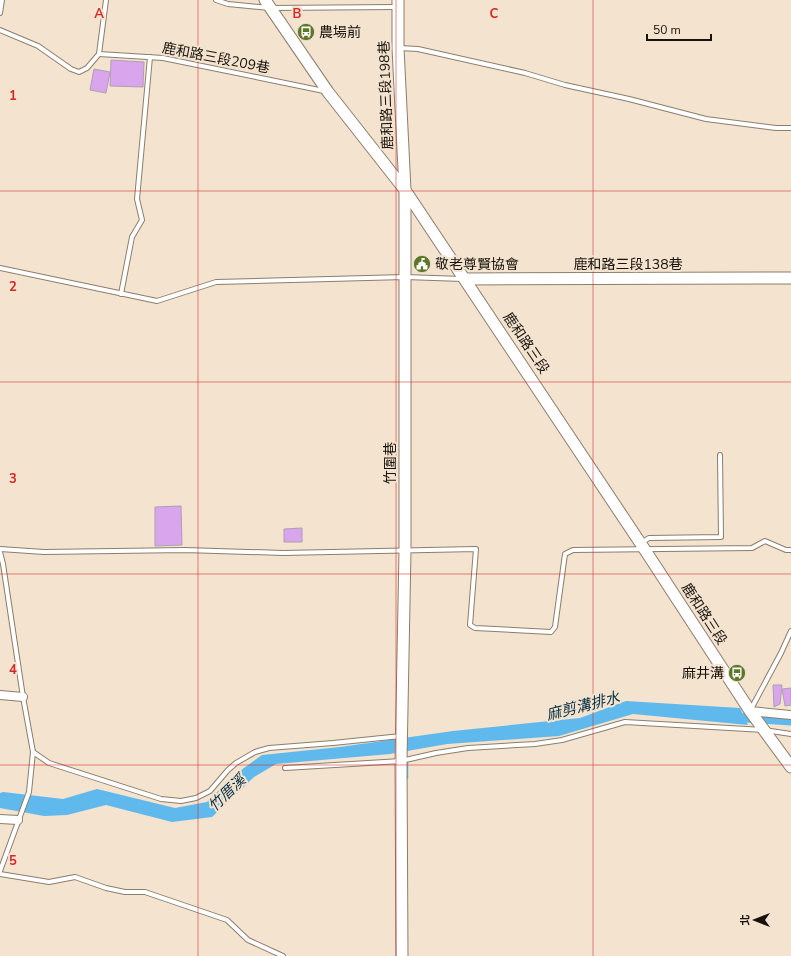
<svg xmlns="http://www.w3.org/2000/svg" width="791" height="956" viewBox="0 0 791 956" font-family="'Nunito Sans','Noto Sans TC',sans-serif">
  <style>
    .water { fill: #5fb9ec }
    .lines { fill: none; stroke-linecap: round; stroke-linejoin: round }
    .stream { stroke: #5fb9ec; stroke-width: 2.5 }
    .canal { stroke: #5fb9ec; stroke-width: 9 }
    .building { fill: #d9a6ed; stroke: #ad9fb3 }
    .lane-casing { stroke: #8c7e6c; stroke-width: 6 }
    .street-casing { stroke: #8c7e6c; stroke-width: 10 }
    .secondary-casing { stroke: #8c7e6c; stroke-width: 13 }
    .lane { stroke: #fff; stroke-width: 4 }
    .street { stroke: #fff; stroke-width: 8 }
    .secondary { stroke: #fff; stroke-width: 11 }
    .grid { fill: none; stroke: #d62828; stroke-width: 1; stroke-opacity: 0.55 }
    .labels { text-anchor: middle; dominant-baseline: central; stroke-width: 4; stroke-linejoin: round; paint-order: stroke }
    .poi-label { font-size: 14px; fill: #17120b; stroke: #f3e3cf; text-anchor: start }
    .street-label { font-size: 14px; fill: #17120b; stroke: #f3e3cf }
    .water-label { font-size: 15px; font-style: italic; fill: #042e42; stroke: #f3e3cf }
    .grid-label { font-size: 13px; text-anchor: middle; font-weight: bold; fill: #d62828; stroke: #f3e3cf; stroke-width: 4; stroke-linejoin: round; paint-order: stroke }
  </style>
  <rect width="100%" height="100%" fill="#f3e3cf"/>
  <!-- water -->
  <polygon class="water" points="626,701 740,708 748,725 633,714 559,736 447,744 390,754 276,764 254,777 212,817 172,822 106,805 67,815 44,816 0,808 0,793 3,792 63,799 97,789 175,808 207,802 237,773 262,755 340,747 453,731 580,718"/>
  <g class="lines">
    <!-- stream -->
    <polyline class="stream" points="407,759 407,778"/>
    <!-- canal -->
    <polyline class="canal" points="733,717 791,721"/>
  </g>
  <!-- building -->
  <g class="building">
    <polygon points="111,60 144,62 143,87 110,86"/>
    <polygon points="94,69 110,72 106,93 90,90"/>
    <polygon points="181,506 182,545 155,546 155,507"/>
    <polygon points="302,528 302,542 284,542 284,529"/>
    <polygon points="773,685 782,685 780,704 774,707"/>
    <polygon points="791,688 791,705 785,706 782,689"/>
  </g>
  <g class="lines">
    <defs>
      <g id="lane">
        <polyline points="216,0 228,4 270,8 396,7"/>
        <polyline points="0,13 2,0"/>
        <polyline points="0,30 38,46 71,69 79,72 87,68 99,54 106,0"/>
        <polyline points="399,48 418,49 525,73 565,85 629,99 706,119 776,128 791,128"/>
        <polyline points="99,54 163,58 324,91"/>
        <polyline points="0,268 157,301 216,282 405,277 463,279"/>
        <polyline points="121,294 132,237 142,220 137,199 150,57"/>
        <polyline points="641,543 649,538 721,537 720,455"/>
        <polyline points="0,549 44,552 185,550 283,553 476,549 470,625 475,628 551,632 555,627 565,554 573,550 752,548 765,541 786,550 791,550"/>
        <polyline points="0,552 3,564 23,697 33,752 29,792 0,871"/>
        <polyline points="751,709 781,653 791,631"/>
        <polyline points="33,752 49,763 161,799 181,801 196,798 210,791 228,770 236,763 255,752 269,748 333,743 401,736"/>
        <polyline points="285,768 401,761 436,753 468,748 535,744 562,740 625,722 764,730 791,734"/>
        <polyline points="0,874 49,882 75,877 106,888 125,892 145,892 227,920 248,940 283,956"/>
      </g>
      <g id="street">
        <polyline points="0,695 23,697"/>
        <polyline points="750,711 791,715"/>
        <polyline points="0,819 18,820"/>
      </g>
      <g id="secondary">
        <polyline points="265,0 328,92 405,190 645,550 750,711 791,767"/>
        <polyline points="398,0 398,48 405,190 405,550 401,761 402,956"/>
        <polyline points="465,279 791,278"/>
      </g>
    </defs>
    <!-- lane casing -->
    <use href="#lane" class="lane-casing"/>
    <!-- street casing -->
    <use href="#street" class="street-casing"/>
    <!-- secondary casing -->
    <use href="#secondary" class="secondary-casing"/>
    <!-- lane -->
    <use href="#lane" class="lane"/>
    <!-- street -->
    <use href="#street" class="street"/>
    <!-- secondary -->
    <use href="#secondary" class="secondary"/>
  </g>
  <!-- grid -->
  <path class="grid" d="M 198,0 L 198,956M 396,0 L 396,956M 593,0 L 593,956M 0,191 L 791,191M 0,382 L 791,382M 0,574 L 791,574M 0,765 L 791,765"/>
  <!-- icons -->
  <defs>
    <symbol id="bus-disc" viewBox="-11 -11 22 22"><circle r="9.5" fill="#5d7729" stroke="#f3e3cf"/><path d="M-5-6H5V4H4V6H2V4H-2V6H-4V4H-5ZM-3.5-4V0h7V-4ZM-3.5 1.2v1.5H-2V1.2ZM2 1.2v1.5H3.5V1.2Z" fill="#fff"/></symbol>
    <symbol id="civic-disc" viewBox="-11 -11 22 22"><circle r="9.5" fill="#5d7729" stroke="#f3e3cf"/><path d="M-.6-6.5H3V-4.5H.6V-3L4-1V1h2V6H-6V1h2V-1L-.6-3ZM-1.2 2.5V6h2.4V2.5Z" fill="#fff"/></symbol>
  </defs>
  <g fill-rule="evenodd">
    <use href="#bus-disc" x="296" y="22" width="20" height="20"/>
    <use href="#civic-disc" x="412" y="254" width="20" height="20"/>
    <use href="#bus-disc" x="727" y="663" width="20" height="20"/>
  </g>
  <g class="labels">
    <!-- poi labels -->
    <g class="poi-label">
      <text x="319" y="32">農場前</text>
      <text x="435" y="264">敬老尊賢協會</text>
      <text x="724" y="673" text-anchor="end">麻井溝</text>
    </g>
    <!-- street labels -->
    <g class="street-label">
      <text transform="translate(216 58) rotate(11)">鹿和路三段209巷</text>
      <text transform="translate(386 95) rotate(-92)">鹿和路三段198巷</text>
      <text x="628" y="264">鹿和路三段138巷</text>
      <text transform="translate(526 343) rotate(56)">鹿和路三段</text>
      <text transform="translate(390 463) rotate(-90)">竹圍巷</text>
      <text transform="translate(704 614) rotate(57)">鹿和路三段</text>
    </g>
    <!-- water labels -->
    <g class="water-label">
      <text transform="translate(583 706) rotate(-14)">麻剪溝排水</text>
      <text transform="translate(227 793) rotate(-44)">竹厝溪</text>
    </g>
  </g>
  <g class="grid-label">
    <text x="99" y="18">A</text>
    <text x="297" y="18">B</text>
    <text x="494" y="18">C</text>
    <text x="13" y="100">1</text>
    <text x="13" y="291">2</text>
    <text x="13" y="483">3</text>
    <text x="13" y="674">4</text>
    <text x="13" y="865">5</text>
  </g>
  <!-- north arrow -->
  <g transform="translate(755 920) rotate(270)" stroke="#f3e3cf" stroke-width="3" paint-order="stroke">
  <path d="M0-3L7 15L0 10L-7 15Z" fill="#17120b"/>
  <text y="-6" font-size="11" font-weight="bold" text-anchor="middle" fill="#17120b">北</text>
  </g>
  <!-- scale -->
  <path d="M647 34v6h64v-6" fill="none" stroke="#17120b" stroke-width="2"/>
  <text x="653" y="34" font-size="12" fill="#17120b" stroke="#f3e3cf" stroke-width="3" paint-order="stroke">50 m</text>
</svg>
